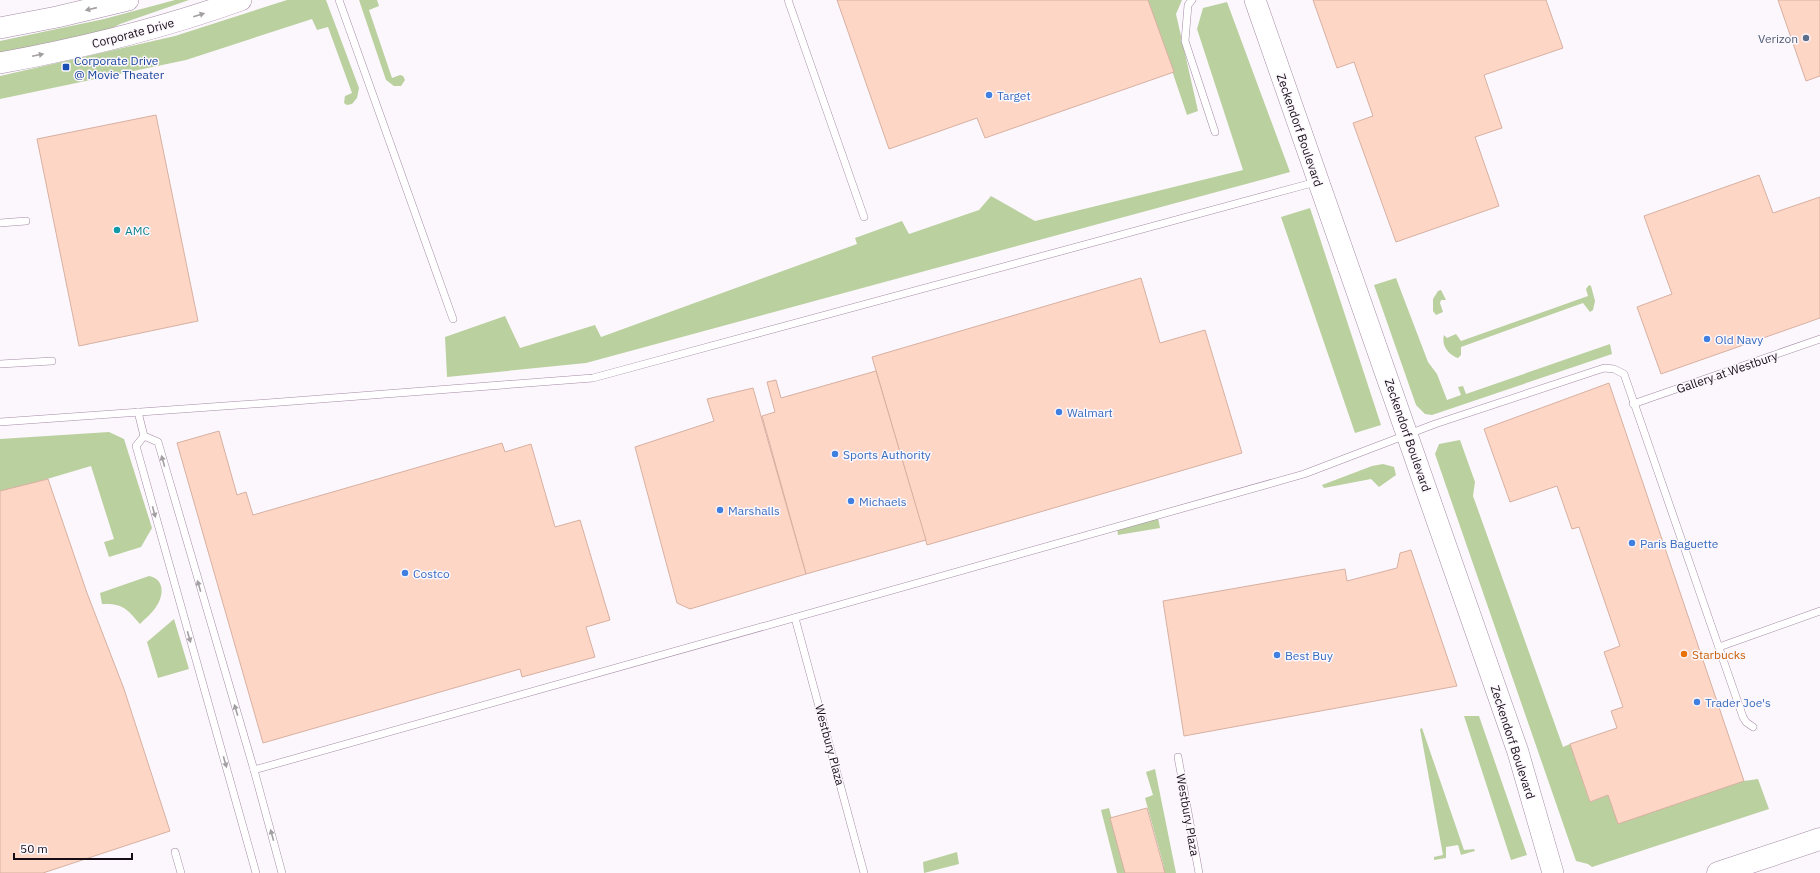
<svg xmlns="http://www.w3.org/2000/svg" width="1820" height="873" viewBox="0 0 1820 873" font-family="'IBM Plex Sans',sans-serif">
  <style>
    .green { fill: #bad09f }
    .building { fill: #fed6c6; stroke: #d7b0a1 }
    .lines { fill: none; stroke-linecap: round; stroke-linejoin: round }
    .lane-casing { stroke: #a48ba6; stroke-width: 8 }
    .secondary-casing { stroke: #a48ba6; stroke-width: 22 }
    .primary-casing { stroke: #a48ba6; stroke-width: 23 }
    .lane { stroke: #fff; stroke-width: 7 }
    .secondary { stroke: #fff; stroke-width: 21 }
    .primary { stroke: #fff; stroke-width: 22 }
    .oneway { fill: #a29ea2 }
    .service-dot { fill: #5c6f8a; stroke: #fcf7fd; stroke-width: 1.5 }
    .transit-dot { fill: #1a4fb4; stroke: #fcf7fd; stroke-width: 1.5 }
    .shop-dot { fill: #3f7fe0; stroke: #fcf7fd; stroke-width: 1.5 }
    .culture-dot { fill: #0f9aa8; stroke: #fcf7fd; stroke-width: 1.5 }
    .food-dot { fill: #e8710a; stroke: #fcf7fd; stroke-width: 1.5 }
    .labels { text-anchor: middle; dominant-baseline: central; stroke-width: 3; stroke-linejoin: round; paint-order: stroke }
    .street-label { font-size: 12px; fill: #160d17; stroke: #fcf7fd }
    .service-label { font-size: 12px; fill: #4e5e75; stroke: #fcf7fd; text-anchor: end }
    .transit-label { font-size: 12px; fill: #164399; stroke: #fcf7fd; text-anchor: start }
    .shop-label { font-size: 12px; fill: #366cbe; stroke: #fcf7fd; text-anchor: start }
    .culture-label { font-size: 12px; fill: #0d838f; stroke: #fcf7fd; text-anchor: start }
    .food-label { font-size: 12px; fill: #c56008; stroke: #fcf7fd; text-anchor: start }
  </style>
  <rect width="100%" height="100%" fill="#fcf7fd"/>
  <!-- green -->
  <g class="green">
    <polygon points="175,0 189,0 120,24 103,33 0,55 0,41 104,19"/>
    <polygon points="287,0 326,0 359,88 357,98 352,104 347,105 344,103 345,96 352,93 328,27 317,30 312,19 186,60 0,99 0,76 175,36"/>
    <polygon points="359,0 377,0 379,6 369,10 392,78 400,75 403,76 405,80 401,86 394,86 386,80"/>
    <polygon points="1148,0 1182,0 1176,14 1198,111 1187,115"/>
    <polygon points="1227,2 1290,172 586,363 447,377 445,337 505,316 520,348 595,325 601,337 857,244 855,238 902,221 909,234 979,210 991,196 1035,221 1243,170 1197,29 1203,8"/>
    <polygon points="1310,208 1381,425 1355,433 1281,217"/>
    <polygon points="1396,278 1428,362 1437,374 1447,400 1461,395 1458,387 1463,386 1466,394 1610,344 1612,354 1432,415 1425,414 1416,405 1374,285"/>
    <path d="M 1589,285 L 1591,286 L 1595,301 L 1593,310 L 1590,312 L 1583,303 L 1461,347 L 1461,355 L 1458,358 C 1449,355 1441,346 1444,335 L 1447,338 L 1456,334 L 1461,341 L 1588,296 L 1586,289 Z"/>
    <polygon points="1441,290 1446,300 1441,300 1440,303 1443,312 1436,315 1433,311 1433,299 1438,291"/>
    <polygon points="109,432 124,439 152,528 141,547 109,557 104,542 114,539 91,466 0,493 0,439"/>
    <polygon points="1460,440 1475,482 1473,496 1563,747 1570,744 1590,802 1608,795 1620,823 1744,781 1758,779 1769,809 1592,867 1588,864 1576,861 1435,454 1439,444"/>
    <polygon points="1383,464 1394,467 1396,475 1379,487 1371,479 1324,488 1322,485 1372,466"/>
    <polygon points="1158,518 1160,528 1118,535 1117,529"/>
    <path d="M 149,576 C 165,579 164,596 156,607 C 152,613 145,619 140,624 C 127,609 123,603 102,604 L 100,593 Z"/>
    <polygon points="174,619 189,669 158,678 147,642"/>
    <polygon points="1464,716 1479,716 1527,855 1511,860"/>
    <polygon points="1422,728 1464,850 1474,849 1475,851 1461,855 1458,845 1446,847 1446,858 1434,860 1434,857 1443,855 1420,729"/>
    <polygon points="1155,769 1176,873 1161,873 1164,867 1145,798 1153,795 1146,772"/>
    <polygon points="1109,808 1126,873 1117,873 1101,810"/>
    <polygon points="957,852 959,864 924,873 923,862"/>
  </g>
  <!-- building -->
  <g class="building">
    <polygon points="837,0 1148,0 1174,72 985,138 977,118 889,149"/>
    <polygon points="1313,0 1546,0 1563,48 1484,75 1502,128 1475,137 1499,206 1396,242 1353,123 1373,116 1354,62 1337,68"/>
    <polygon points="1778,0 1820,0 1820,76 1806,81"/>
    <polygon points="156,115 198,321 79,346 37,139"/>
    <polygon points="1759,175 1773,213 1820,197 1820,318 1661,374 1637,307 1672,294 1644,216"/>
    <polygon points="1141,278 1160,343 1205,330 1242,453 927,545 872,357"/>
    <polygon points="876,371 926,540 806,574 762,416 775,412 767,382 776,380 781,398"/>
    <polygon points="1609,383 1744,781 1618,824 1608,795 1590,802 1570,744 1617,728 1611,711 1623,707 1604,652 1620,646 1579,527 1572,529 1557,486 1510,502 1484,429"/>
    <polygon points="753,388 806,574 690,609 677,603 635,447 714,421 707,399"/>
    <polygon points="219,431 237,495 246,492 253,515 502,443 505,452 531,444 555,527 580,520 610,620 586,627 595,657 522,677 520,669 263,743 177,443"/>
    <polygon points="48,479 87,593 124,689 170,831 43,873 0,873 0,491"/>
    <polygon points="1411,550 1457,686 1184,736 1163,601 1345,569 1347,581 1397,568 1400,553"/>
    <polygon points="1147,808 1165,873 1125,873 1110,818"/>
  </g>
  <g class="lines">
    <defs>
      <g id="lane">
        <polyline points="339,0 453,319"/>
        <polyline points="788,0 864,217"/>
        <polyline points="1192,0 1188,5 1185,41 1215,132"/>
        <polyline points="0,223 26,221"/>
        <polyline points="0,364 52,361"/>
        <polyline points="1633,404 1820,339"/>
        <polyline points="138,412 144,436"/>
        <polyline points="0,422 281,402 593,378 1316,182"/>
        <polyline points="144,436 158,442 254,770 282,873"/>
        <polyline points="144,436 136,446 256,873"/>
        <polyline points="795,618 864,873"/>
        <polyline points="1719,647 1820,611"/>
        <polyline points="1178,757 1199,873"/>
        <polyline points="254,770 1304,474 1435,424 1604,368 1614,369 1624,374 1743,717 1746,722 1753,727"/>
        <polyline points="175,852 181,873"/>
      </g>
      <g id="secondary">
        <polyline points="1255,0 1518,752 1553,873"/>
        <polyline points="0,28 57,17 128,0"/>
        <path d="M 0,63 C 82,48 163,28 241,0"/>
      </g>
      <polyline id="primary" points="1718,873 1820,839"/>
    </defs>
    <!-- lane casing -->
    <use href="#lane" class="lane-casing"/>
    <!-- secondary casing -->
    <use href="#secondary" class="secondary-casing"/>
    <!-- primary casing -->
    <use href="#primary" class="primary-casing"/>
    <!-- lane -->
    <use href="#lane" class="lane"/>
    <!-- secondary -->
    <use href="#secondary" class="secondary"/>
    <!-- primary -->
    <use href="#primary" class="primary"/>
  </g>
  <!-- one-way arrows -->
  <defs><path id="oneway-solid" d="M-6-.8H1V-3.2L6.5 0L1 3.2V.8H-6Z"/></defs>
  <g class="oneway">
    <use href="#oneway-solid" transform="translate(91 9) rotate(167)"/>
    <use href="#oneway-solid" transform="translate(199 15) rotate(-18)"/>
    <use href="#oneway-solid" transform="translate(38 55) rotate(-12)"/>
    <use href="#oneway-solid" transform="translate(163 461) rotate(-106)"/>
    <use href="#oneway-solid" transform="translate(154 512) rotate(75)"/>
    <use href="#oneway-solid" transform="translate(199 586) rotate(-107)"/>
    <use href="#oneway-solid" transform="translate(189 637) rotate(74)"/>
    <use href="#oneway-solid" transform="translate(236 710) rotate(-107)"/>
    <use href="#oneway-solid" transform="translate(225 762) rotate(74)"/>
    <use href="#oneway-solid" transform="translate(272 835) rotate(-105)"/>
  </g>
  <!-- markers -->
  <circle class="service-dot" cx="1806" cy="38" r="4"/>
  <rect class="transit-dot" x="62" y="63" width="8" height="8" rx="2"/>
  <g class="shop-dot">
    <circle cx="989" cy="95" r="4"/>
    <circle cx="1707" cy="339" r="4"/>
    <circle cx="1059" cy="412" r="4"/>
    <circle cx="835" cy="454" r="4"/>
    <circle cx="851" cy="501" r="4"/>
    <circle cx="720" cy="510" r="4"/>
    <circle cx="1632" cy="543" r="4"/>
    <circle cx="405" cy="573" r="4"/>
    <circle cx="1277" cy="655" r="4"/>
    <circle cx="1697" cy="702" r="4"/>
  </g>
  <circle class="culture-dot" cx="117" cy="230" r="4"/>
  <circle class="food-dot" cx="1684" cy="654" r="4"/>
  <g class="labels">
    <!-- street labels -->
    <g class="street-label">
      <text transform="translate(133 33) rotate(-15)">Corporate Drive</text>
      <text transform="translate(1300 130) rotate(71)">Zeckendorf Boulevard</text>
      <text transform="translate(1727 372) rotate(-19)">Gallery at Westbury</text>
      <text transform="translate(1408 435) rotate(71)">Zeckendorf Boulevard</text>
      <text transform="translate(1513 742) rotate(72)">Zeckendorf Boulevard</text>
      <text transform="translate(830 745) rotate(75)">Westbury Plaza</text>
      <text transform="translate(1188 815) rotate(80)">Westbury Plaza</text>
    </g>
    <!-- service labels -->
    <g class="service-label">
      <text x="1798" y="38">Verizon</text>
    </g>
    <!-- transit labels -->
    <g class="transit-label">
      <text x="74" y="60">Corporate Drive<tspan x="74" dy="14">@ Movie Theater</tspan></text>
    </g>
    <!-- shop labels -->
    <g class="shop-label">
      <text x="997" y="95">Target</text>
      <text x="1715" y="339">Old Navy</text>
      <text x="1067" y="412">Walmart</text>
      <text x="843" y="454">Sports Authority</text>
      <text x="859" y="501">Michaels</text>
      <text x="728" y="510">Marshalls</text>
      <text x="1640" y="543">Paris Baguette</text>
      <text x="413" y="573">Costco</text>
      <text x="1285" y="655">Best Buy</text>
      <text x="1705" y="702">Trader Joe's</text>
    </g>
    <!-- culture labels -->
    <g class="culture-label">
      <text x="125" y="230">AMC</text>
    </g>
    <!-- food labels -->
    <g class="food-label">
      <text x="1692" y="654">Starbucks</text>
    </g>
  </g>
  <!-- scale -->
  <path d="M14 853v6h118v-6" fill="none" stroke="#160d17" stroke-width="2"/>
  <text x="20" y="853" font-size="12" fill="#160d17" stroke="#fcf7fd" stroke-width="3" paint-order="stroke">50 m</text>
</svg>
